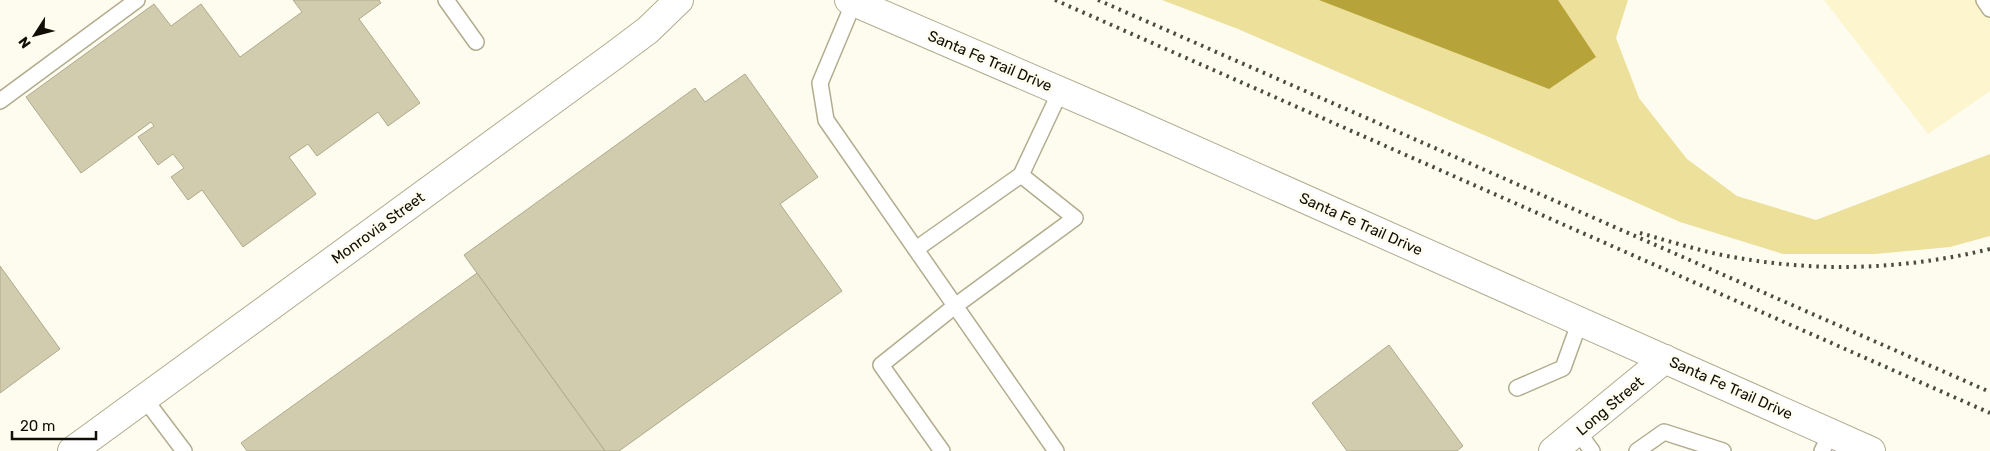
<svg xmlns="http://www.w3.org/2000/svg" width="1990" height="451" viewBox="0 0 1990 451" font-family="Rubik,sans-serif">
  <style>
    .built { fill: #fcf5ce }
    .green { fill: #ece09b }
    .water { fill: #b6a339 }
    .building { fill: #d2ccae; stroke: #afa98c }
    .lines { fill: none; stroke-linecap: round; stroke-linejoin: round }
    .service-casing { stroke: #b2ac8f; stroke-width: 18 }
    .minor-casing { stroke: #b2ac8f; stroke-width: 30 }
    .secondary-casing { stroke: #b2ac8f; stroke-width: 30 }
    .service { stroke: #fff; stroke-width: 15 }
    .minor { stroke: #fff; stroke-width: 28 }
    .secondary { stroke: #fff; stroke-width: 28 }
    .rail { stroke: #4d4b40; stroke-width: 4; stroke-dasharray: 2.5 5; stroke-linecap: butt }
    .labels { text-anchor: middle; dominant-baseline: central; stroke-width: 5; stroke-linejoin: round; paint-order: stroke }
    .street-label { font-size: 15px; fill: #110f05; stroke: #fefcef }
  </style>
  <rect width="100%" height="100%" fill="#fefcef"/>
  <!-- built -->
  <polygon class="built" points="1824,0 1990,0 1990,91 1928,134"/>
  <!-- green -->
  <polygon class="green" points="1162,0 1628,0 1616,38 1639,98 1687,159 1737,196 1816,220 1990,154 1990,236 1950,247 1875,254 1783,254 1680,222 1498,141 1238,29"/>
  <!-- water -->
  <polygon class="water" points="1319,0 1558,0 1596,57 1549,89"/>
  <!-- building -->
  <g class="building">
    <polygon points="293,0 379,0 381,3 359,19 420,103 388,126 378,112 317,156 308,144 289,157 316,194 243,247 202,190 188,200 171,177 184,168 173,154 158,165 138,137 154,126 151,122 81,173 26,97 154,4 171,26 201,4 240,57 302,12"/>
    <polygon points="745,74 818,177 780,204 842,291 619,451 605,451 464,255 695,88 705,102"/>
    <polygon points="0,266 60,349 0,393"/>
    <polygon points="477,273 605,451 247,451 241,443"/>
    <polygon points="1389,345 1463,446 1457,451 1347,451 1312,403"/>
  </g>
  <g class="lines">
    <defs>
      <g id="service">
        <polyline points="446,0 476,42"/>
        <polyline points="1984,0 1990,9"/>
        <polyline points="854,2 820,83 826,120 1056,451"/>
        <polyline points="0,101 137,0"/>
        <polyline points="916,249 1021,175"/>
        <polyline points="1517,388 1563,368 1580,321"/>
        <polyline points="144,398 184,451"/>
        <polyline points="1578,432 1592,451"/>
        <polyline points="942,451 881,365 955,306 1075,218 1021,175 1060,92"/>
        <polyline points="1637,451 1664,432 1723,451"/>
        <polyline points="1822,451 1831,433"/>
      </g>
      <g id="minor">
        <polyline points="72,451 612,57 648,30 679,0"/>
        <polyline points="1553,451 1665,359"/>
      </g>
      <polyline id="secondary" points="849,0 1125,119 1871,451"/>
    </defs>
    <!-- service casing -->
    <use href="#service" class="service-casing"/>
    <!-- minor casing -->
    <use href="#minor" class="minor-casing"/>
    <!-- secondary casing -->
    <use href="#secondary" class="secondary-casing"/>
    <!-- service -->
    <use href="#service" class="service"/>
    <!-- minor -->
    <use href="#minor" class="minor"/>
    <!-- secondary -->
    <use href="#secondary" class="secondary"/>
    <!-- rail -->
    <g class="rail">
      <polyline points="1055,0 1990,413"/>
      <polyline points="1098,0 1990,392"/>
      <path d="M 1640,233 C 1665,240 1691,248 1717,254 C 1810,273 1898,271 1990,249"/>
    </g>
  </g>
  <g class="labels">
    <!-- street labels -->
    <g class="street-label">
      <text transform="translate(990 61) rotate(23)">Santa Fe Trail Drive</text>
      <text transform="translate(1361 224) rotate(24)">Santa Fe Trail Drive</text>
      <text transform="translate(378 228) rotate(-36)">Monrovia Street</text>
      <text transform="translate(1731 388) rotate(24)">Santa Fe Trail Drive</text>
      <text transform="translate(1610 406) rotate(-40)">Long Street</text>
    </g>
  </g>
  <!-- north arrow -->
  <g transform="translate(35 35) rotate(234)" stroke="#fefcef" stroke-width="4" paint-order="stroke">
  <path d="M0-4L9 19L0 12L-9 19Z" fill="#110f05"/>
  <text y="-8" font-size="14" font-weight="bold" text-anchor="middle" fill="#110f05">N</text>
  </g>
  <!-- scale -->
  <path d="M12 431v8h84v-8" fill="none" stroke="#110f05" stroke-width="2.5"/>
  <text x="20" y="431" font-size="15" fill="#110f05" stroke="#fefcef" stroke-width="4" paint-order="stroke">20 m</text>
</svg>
